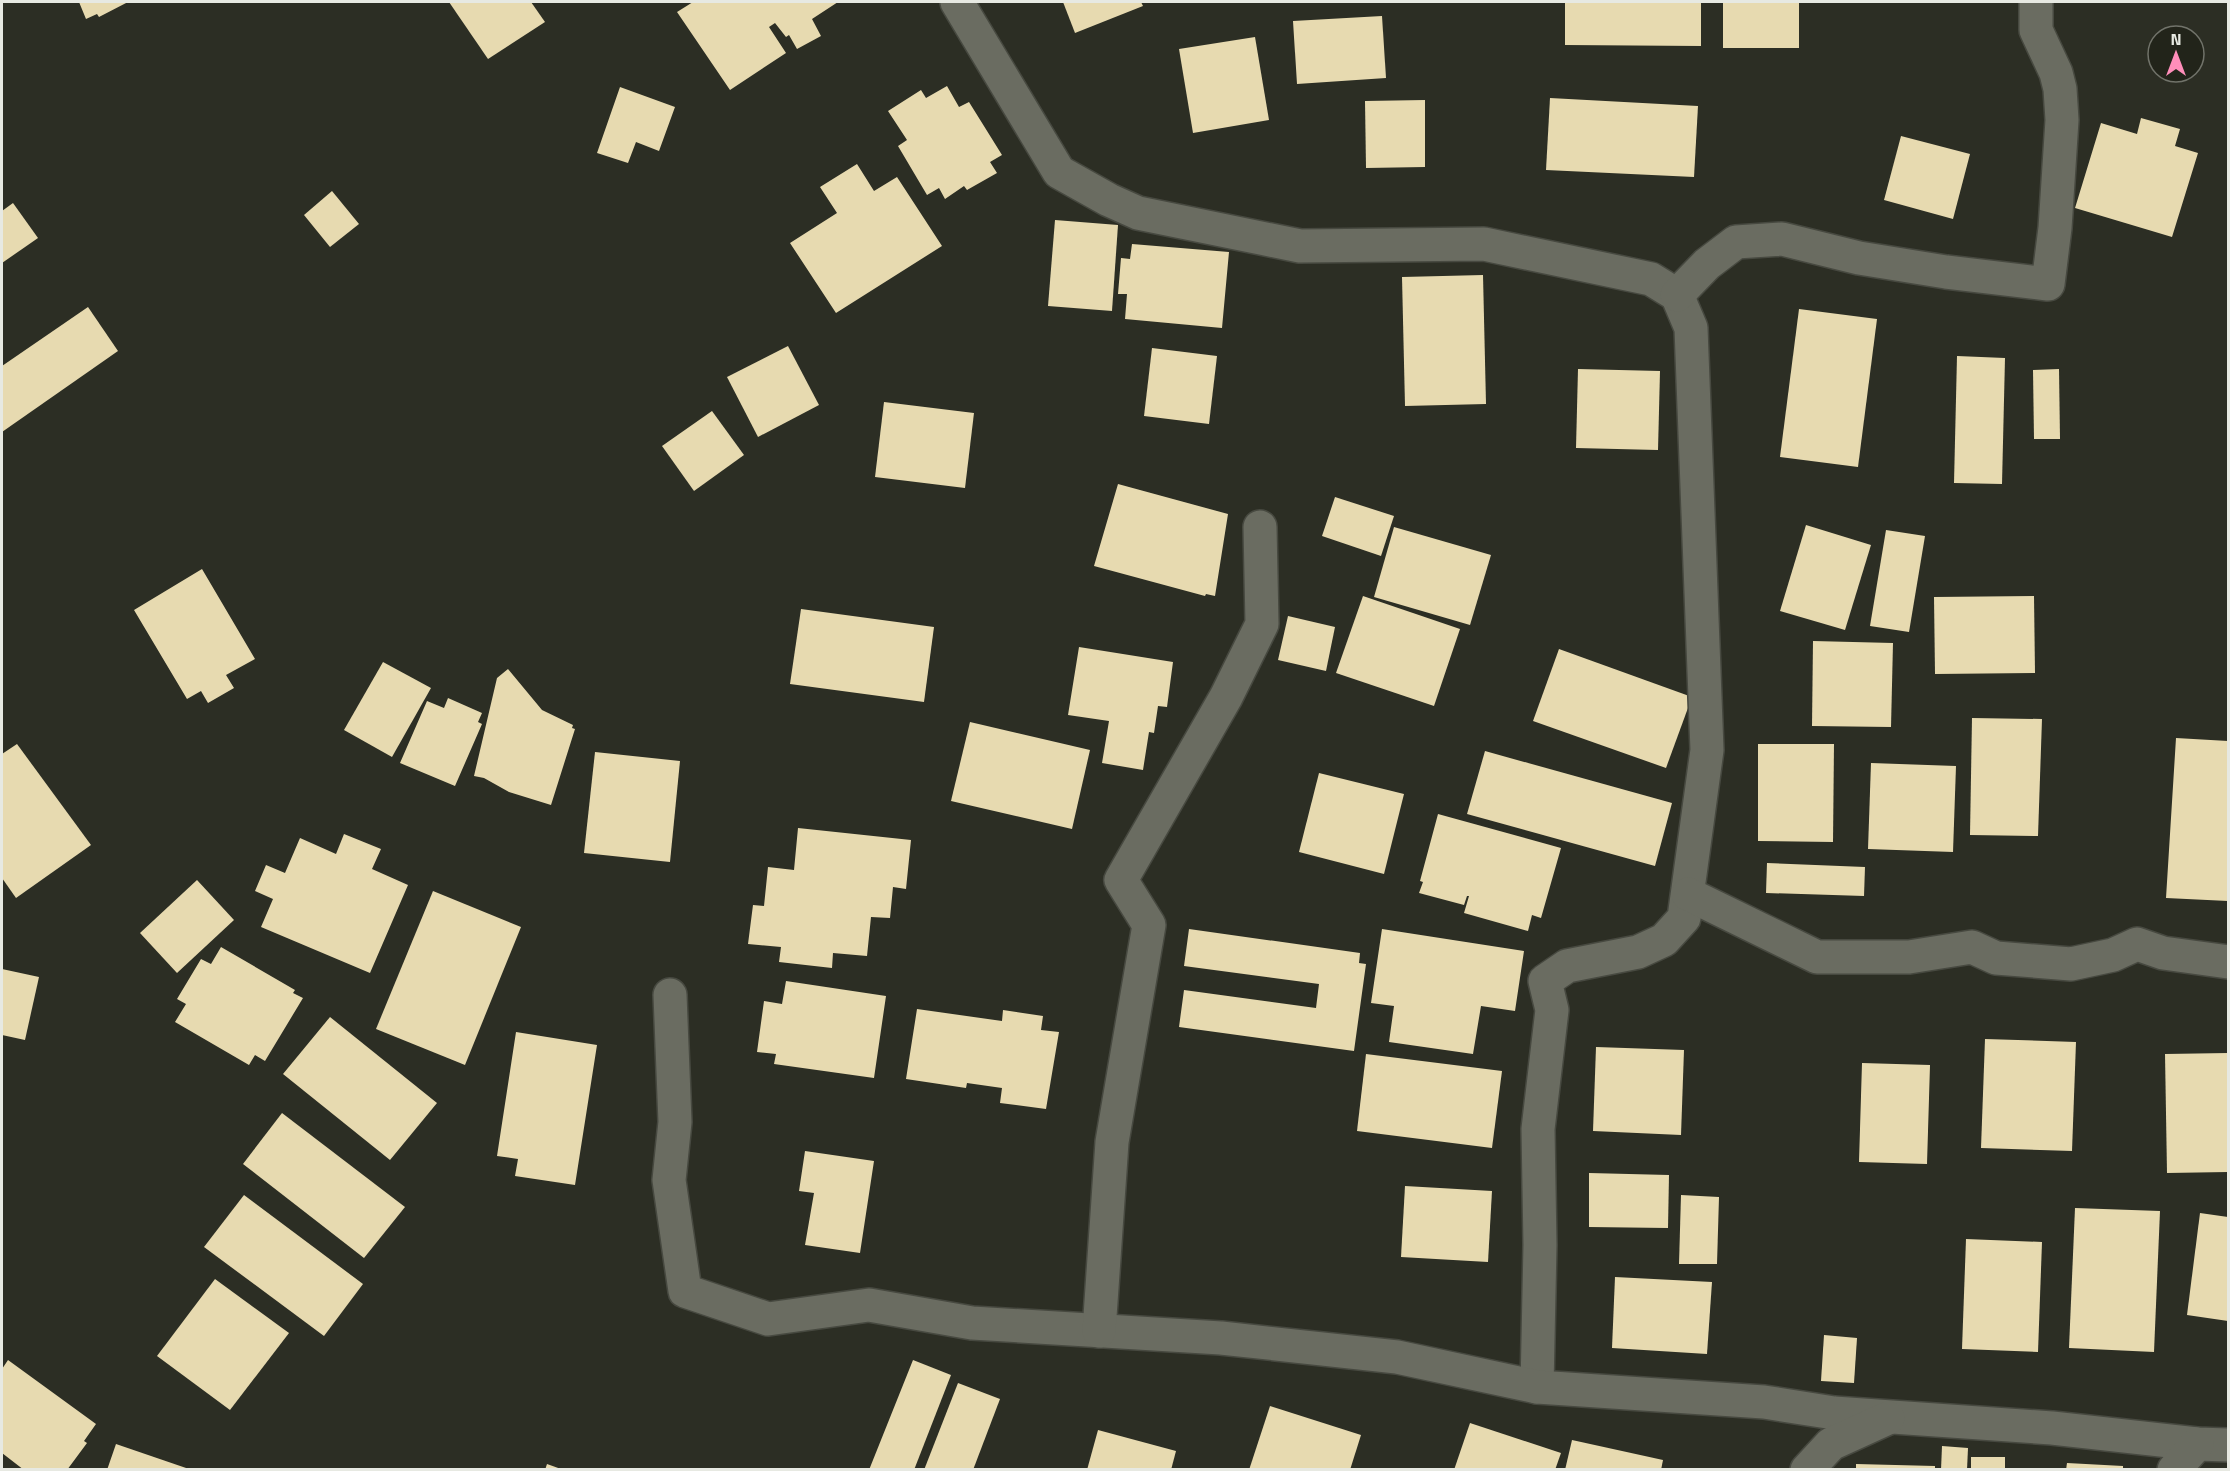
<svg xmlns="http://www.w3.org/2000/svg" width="2230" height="1471" viewBox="0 0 2230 1471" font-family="'Titillium Web',sans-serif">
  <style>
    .building { fill: #e7dab0 }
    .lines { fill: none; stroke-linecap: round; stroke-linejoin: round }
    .minor-casing { stroke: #474940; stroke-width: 36 }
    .minor { stroke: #6a6c61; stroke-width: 33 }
  </style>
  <rect width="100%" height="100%" fill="#2c2e24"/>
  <!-- building -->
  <g class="building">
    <polygon points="79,2 128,2 99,17 97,14 86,19"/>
    <polygon points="449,2 531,2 545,22 488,59"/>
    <polygon points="693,2 838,2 812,19 821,36 797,49 789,35 786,37 775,23 769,27 786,53 730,90 677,12"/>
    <polygon points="1063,2 1141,2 1143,6 1075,33"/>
    <polygon points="1565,2 1701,2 1701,46 1565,45"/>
    <rect x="1723" y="2" width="76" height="46"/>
    <polygon points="1382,16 1386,78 1297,84 1293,21"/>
    <polygon points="1255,37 1269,120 1193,133 1179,49"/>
    <polygon points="947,86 959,107 969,102 1002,155 990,162 997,173 967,190 964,186 945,199 939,188 927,195 898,146 907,140 888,111 921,90 926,98"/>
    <polygon points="620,87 675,107 659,151 636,142 628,163 597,153"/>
    <polygon points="1550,98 1698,106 1694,177 1546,170"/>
    <polygon points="1425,100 1425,167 1366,168 1365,101"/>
    <polygon points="2141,118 2180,129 2175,146 2198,153 2172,237 2075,208 2101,123 2137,134"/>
    <polygon points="1901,136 1970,154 1953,219 1884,200"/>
    <polygon points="857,164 874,191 897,177 942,246 836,313 790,243 837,213 820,187"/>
    <polygon points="332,191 359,224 330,247 304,215"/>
    <polygon points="13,203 38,238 2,263 2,211"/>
    <polygon points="1055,220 1118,225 1112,311 1048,306"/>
    <polygon points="1132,244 1229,252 1222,328 1125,319 1127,294 1118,294 1121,258 1130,259"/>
    <polygon points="1483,275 1486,404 1405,406 1402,277"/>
    <polygon points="88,307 118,351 2,432 2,366"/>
    <polygon points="1799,309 1877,319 1858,467 1780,457"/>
    <polygon points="788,346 819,405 758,437 727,377"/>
    <polygon points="1152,348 1217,356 1209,424 1144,416"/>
    <polygon points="1957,356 2005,358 2002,484 1954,483"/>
    <polygon points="1578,369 1660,371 1658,450 1576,448"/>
    <polygon points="2059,369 2060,439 2034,439 2033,370"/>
    <polygon points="884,402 974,413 965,488 875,477"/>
    <polygon points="712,411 744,455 694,491 662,446"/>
    <polygon points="1118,484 1228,514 1215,596 1206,594 1205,596 1094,566"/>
    <polygon points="1335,497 1394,516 1381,556 1322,536"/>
    <polygon points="1806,525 1871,545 1845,630 1780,611"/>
    <polygon points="1394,527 1491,555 1470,625 1374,597"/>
    <polygon points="1886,530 1925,536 1909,632 1870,626"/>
    <polygon points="202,569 255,659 226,675 234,688 208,703 201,691 187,699 134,610"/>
    <polygon points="1363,596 1460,629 1434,706 1336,673"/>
    <polygon points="2034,596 2035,673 1935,674 1934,597"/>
    <polygon points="801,609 934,627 924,702 790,684"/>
    <polygon points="1288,616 1335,627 1326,671 1278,660"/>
    <polygon points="1813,641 1893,643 1891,727 1812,726"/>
    <polygon points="1079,647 1173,662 1167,707 1158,706 1154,733 1149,732 1143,770 1102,763 1109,721 1068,715"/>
    <polygon points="1559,649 1692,697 1666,768 1533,721"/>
    <polygon points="383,662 431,688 392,757 344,730"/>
    <polygon points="508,669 542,710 573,725 572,728 575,729 551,805 509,792 484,778 474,776 497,678"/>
    <polygon points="448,698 482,713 478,722 482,724 455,786 400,763 427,701 444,708"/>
    <polygon points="1972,718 2042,719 2038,836 1970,835"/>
    <polygon points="970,722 1090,750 1072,829 951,801"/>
    <polygon points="2176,738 2228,741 2228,901 2166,898"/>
    <polygon points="17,744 91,845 16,898 2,878 2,754"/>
    <polygon points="1758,744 1834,744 1833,842 1758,841"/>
    <polygon points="1485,751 1672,803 1655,866 1467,814"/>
    <polygon points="595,752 680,761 670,862 584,853"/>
    <polygon points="1871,763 1956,766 1953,852 1868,849"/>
    <polygon points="1319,773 1404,794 1384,874 1299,852"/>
    <polygon points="1438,814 1561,848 1541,918 1532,915 1528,931 1464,913 1469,896 1467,896 1464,905 1419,893 1423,882 1420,881"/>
    <polygon points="798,828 911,840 906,889 893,887 890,918 871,917 867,956 833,953 832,968 779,962 781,947 748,944 753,905 764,906 768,867 794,870"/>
    <polygon points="344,834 381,849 372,869 408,885 370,973 261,927 273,899 255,891 266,865 285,873 300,838 336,854"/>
    <polygon points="1767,863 1865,867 1864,896 1766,893"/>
    <polygon points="197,880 234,920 177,973 140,933"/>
    <polygon points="433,891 521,927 465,1065 376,1029"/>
    <polygon points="1189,929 1360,953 1359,963 1366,964 1354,1051 1179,1027 1184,990 1316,1008 1319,984 1184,966"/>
    <polygon points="1382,929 1524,951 1515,1011 1481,1006 1473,1054 1389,1042 1394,1006 1371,1003"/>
    <polygon points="221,947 295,990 293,993 303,998 265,1061 255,1055 249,1065 175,1022 186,1004 177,999 201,959 211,964"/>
    <polygon points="2,969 39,977 25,1040 2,1035"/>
    <polygon points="786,981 886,996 874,1078 774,1064 776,1054 757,1052 764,1001 782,1004"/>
    <polygon points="917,1009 1002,1021 1003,1010 1043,1016 1041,1030 1059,1032 1046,1109 1000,1103 1002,1088 967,1083 966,1088 906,1079"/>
    <polygon points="330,1017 437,1103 390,1160 283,1074"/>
    <polygon points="516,1032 597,1045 575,1185 515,1176 518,1159 497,1156"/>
    <polygon points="1985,1039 2076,1042 2072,1151 1981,1148"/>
    <polygon points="1596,1047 1684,1050 1681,1135 1593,1131"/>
    <polygon points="2228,1053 2228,1172 2167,1173 2165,1054"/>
    <polygon points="1366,1054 1502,1071 1492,1148 1357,1131"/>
    <polygon points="1862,1063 1930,1065 1927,1164 1859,1162"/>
    <polygon points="282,1113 405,1207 364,1258 243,1164"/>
    <polygon points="805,1151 874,1161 860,1253 805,1245 814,1193 799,1191"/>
    <polygon points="1589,1173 1669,1175 1668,1228 1589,1227"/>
    <polygon points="1405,1186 1492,1191 1488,1262 1401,1257"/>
    <polygon points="244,1195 363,1284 324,1336 204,1247"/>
    <polygon points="1681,1195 1719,1197 1717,1264 1679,1264"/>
    <polygon points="2075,1208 2160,1211 2154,1352 2069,1348"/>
    <polygon points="2200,1213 2228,1217 2228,1321 2187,1315"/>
    <polygon points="1966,1239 2042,1242 2038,1352 1962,1349"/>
    <polygon points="1615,1277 1712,1282 1707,1354 1612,1348"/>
    <polygon points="215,1279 289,1333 230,1410 157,1356"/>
    <polygon points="1824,1335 1857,1338 1854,1383 1821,1381"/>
    <polygon points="8,1360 96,1424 84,1441 87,1443 67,1470 24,1470 2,1453 2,1369"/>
    <polygon points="913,1360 951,1375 914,1470 869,1470"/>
    <polygon points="958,1383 1000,1399 973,1470 924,1470"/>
    <polygon points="1270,1406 1361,1435 1350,1470 1249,1470"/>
    <polygon points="1470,1423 1561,1453 1555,1470 1454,1470"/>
    <polygon points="1098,1430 1176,1451 1171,1470 1087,1470"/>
    <polygon points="1572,1440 1663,1460 1661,1470 1565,1470"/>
    <polygon points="116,1444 189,1469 189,1470 107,1470"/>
    <polygon points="1942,1446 1968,1448 1967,1470 1941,1470"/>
    <rect x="1971" y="1457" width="34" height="13"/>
    <polygon points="2067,1463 2123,1466 2123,1470 2066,1470"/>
    <polygon points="547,1464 561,1469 561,1470 545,1470"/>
    <polygon points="1856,1464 1935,1466 1935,1470 1856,1470"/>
  </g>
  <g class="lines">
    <defs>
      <g id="minor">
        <polyline points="957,2 1059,172 1109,200 1138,213 1300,246 1484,244 1651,279 1677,295 1691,328 1707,750 1684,918 1664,940 1638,952 1567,966 1545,981 1552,1010 1538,1129 1540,1245 1537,1387"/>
        <polyline points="1677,295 1707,264 1736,242 1782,239 1859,258 1946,272 2048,284 2055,228 2062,120 2060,89 2056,73 2036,30 2036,2"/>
        <polyline points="1688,894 1817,957 1909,957 1972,947 1996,958 2071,964 2113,955 2137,944 2163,953 2228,962"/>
        <polyline points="670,995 675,1122 669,1180 685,1291 768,1319 869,1305 972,1323 1221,1338 1397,1357 1537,1387 1764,1402 1834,1413 2052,1428 2197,1444 2228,1445"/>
        <polyline points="1099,1331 1112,1142 1149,925 1121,880 1226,697 1262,624 1260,527"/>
        <polyline points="1807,1470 1831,1444 1888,1418"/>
        <polyline points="2174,1470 2197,1444"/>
      </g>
    </defs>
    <!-- minor casing -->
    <use href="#minor" class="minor-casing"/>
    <!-- minor -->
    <use href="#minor" class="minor"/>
  </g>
  <!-- border -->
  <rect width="2230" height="1471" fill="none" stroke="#e7e9e2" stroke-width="6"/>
  <!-- north arrow -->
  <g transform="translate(2176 54)"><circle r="28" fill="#22241a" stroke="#71736a" stroke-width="1.5"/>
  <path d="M0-4.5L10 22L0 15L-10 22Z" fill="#ff8eba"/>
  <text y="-9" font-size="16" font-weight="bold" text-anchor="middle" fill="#e7e9e2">N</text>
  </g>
</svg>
